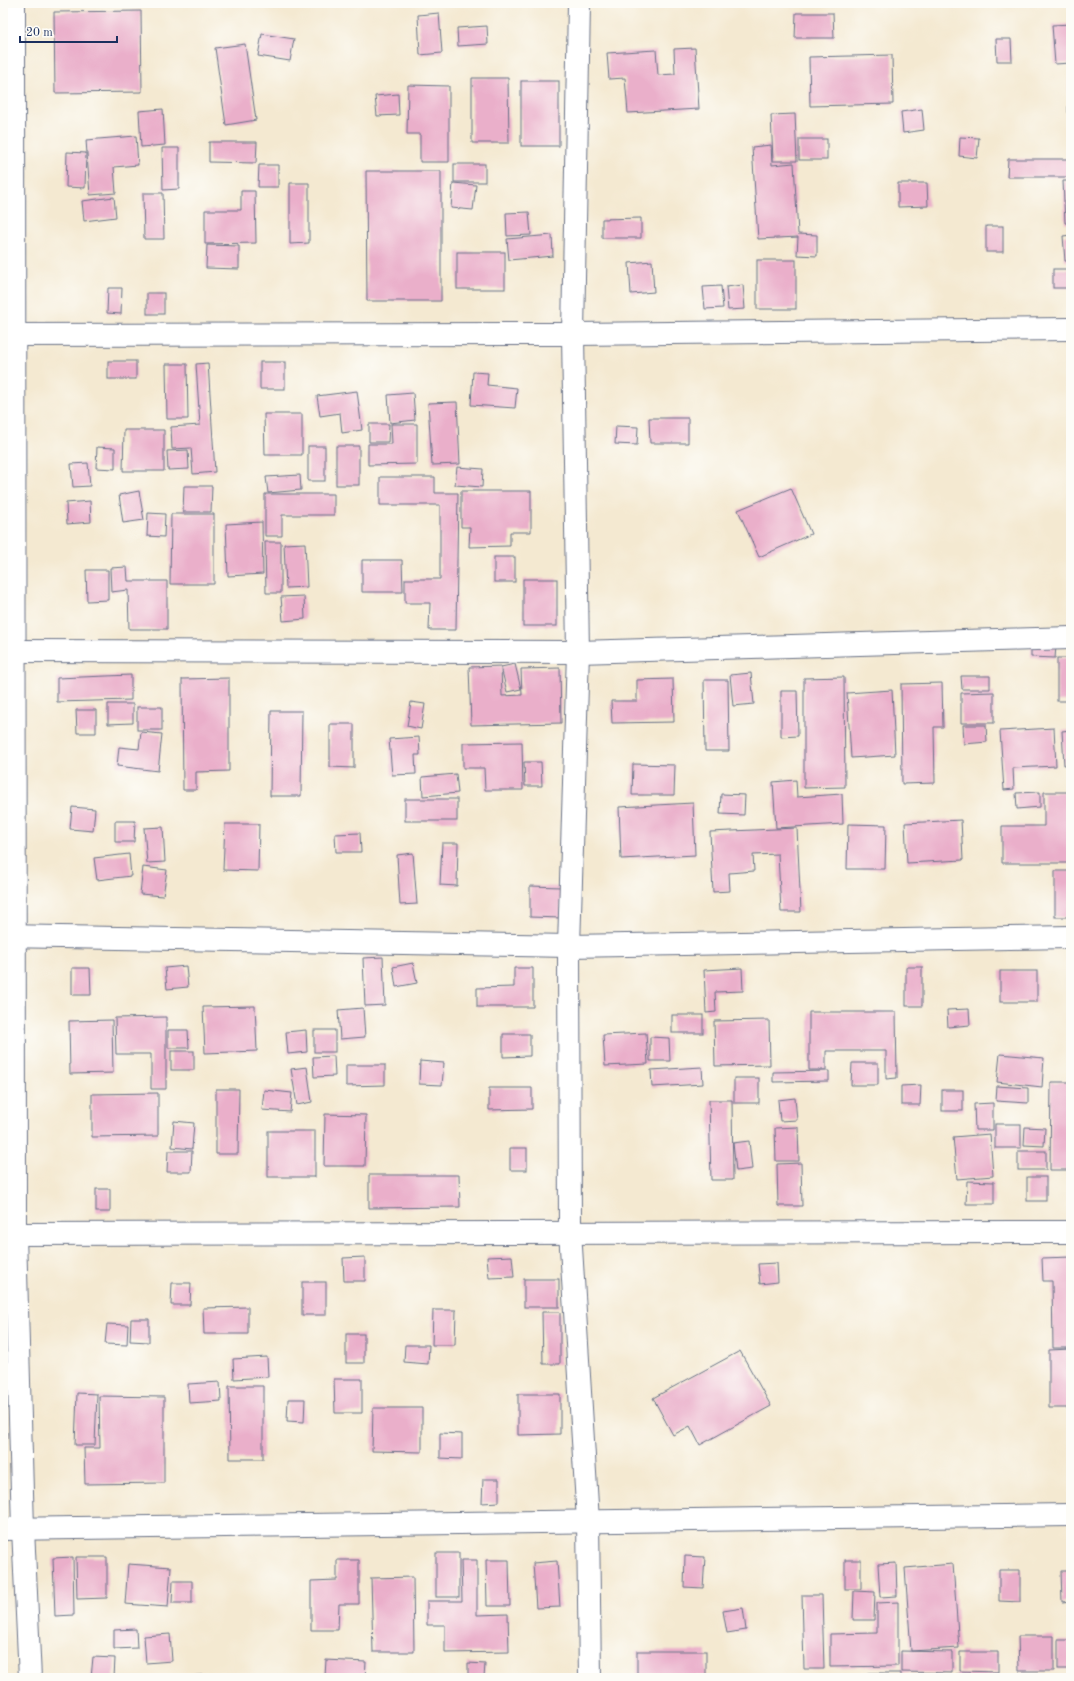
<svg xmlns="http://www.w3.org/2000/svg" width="1074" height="1681" viewBox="0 0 1074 1681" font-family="'Old Standard TT',serif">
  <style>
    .building { fill: #eaafca }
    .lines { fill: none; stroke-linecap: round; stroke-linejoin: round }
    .minor-casing { stroke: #677086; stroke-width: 24 }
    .minor { stroke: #fff; stroke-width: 22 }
  </style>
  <rect width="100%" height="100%" fill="#fdfcf7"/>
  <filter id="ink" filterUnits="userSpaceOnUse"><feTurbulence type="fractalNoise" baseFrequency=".025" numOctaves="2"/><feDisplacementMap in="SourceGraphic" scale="8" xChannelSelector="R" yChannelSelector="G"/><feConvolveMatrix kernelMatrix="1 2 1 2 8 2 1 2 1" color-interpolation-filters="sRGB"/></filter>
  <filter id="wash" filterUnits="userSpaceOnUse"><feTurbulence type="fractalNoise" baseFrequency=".012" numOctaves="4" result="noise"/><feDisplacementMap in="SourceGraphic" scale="16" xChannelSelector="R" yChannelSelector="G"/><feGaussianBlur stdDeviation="0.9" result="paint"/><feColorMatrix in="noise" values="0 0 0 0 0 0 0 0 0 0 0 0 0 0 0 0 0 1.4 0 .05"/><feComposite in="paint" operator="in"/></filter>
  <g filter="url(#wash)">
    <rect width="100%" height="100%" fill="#f4e9d1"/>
    <g id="blocks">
      <!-- building -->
      <g class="building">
        <polygon points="141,11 142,92 55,93 54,12"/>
        <polygon points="439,13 442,53 420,55 418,15"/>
        <polygon points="796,13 833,13 834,38 795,38"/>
        <polygon points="1071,24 1071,63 1055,64 1052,25"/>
        <polygon points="487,26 488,44 458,46 457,28"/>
        <polygon points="262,34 294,39 290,61 258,56"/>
        <polygon points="996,39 1011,39 1012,61 997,61"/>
        <polygon points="245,44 256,120 226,125 215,48"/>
        <polygon points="695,48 699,109 628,113 625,78 609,79 607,53 656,50 658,75 675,74 674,49"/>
        <polygon points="892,55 893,104 810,106 809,57"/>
        <polygon points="472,78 508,78 509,143 472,143"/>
        <rect x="1068" y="79" width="3" height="34"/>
        <rect x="521" y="81" width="38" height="65"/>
        <polygon points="408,85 449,86 449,162 420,162 420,134 407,134"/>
        <polygon points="398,94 399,115 377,116 375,96"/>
        <polygon points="163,109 165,145 141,147 139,111"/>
        <polygon points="922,109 924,130 903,133 901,112"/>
        <polygon points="795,114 797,161 773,161 771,115"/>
        <polygon points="136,136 138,165 114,167 116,193 90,195 86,140"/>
        <polygon points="960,137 979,138 977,158 959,156"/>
        <rect x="799" y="139" width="28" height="21"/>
        <polygon points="209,142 257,142 256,163 209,162"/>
        <polygon points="771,145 772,165 794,163 798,234 817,235 817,256 797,255 798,237 758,239 752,147"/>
        <polygon points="162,148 179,148 179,189 163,190"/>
        <polygon points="67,152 86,153 85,188 66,187"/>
        <polygon points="1008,159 1071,159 1071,177 1007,177"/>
        <rect x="454" y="164" width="31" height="18"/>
        <polygon points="259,165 278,165 278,187 258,187"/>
        <polygon points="366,171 441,171 441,301 367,301"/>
        <polygon points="1063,181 1071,181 1071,223 1065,223"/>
        <polygon points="290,183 309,183 309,243 290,244"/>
        <polygon points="453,183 476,185 473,210 451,208"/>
        <polygon points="898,183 927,183 928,206 898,207"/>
        <polygon points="241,191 255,191 256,243 205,244 205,210 241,210"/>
        <polygon points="143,193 163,193 164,239 144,239"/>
        <polygon points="114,197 116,217 84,221 82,201"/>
        <polygon points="529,212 531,235 507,236 506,213"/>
        <polygon points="641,218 641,238 602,238 602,219"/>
        <rect x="986" y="226" width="17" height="26"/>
        <polygon points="552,235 553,256 509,260 507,239"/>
        <polygon points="1071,235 1071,261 1065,261 1063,236"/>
        <polygon points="207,245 239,246 239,269 206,268"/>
        <rect x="457" y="252" width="48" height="37"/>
        <rect x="757" y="260" width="39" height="49"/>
        <polygon points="652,261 654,292 631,294 629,263"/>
        <rect x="1053" y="269" width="18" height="19"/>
        <polygon points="743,285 745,309 728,310 726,287"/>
        <polygon points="721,286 723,308 705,309 703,287"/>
        <polygon points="108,288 122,288 121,314 107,313"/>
        <rect x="147" y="293" width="17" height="21"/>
        <rect x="108" y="361" width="28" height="18"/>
        <rect x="260" y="362" width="25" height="27"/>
        <polygon points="208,363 215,472 193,474 191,448 172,449 171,427 200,425 196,364"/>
        <polygon points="166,364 187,364 188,419 167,419"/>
        <polygon points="473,372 488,373 487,385 517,388 515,408 471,405"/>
        <polygon points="357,391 362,430 342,433 340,413 320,416 317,396"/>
        <polygon points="413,393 415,420 390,423 388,395"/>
        <polygon points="457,402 460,464 432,465 428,403"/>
        <polygon points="264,414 302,414 302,455 265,455"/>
        <polygon points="649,418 688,418 688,443 650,443"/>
        <polygon points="369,424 389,424 388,442 369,442"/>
        <polygon points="391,424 417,424 417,464 368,465 368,444 392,444"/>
        <polygon points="616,426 638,427 637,445 615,444"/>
        <polygon points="124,430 164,430 164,471 123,471"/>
        <rect x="308" y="446" width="17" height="35"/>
        <rect x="336" y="446" width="23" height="39"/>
        <polygon points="97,447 115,448 115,469 96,468"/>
        <polygon points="188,450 189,469 168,470 167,451"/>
        <polygon points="88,463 90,486 73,487 71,464"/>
        <polygon points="457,467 483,469 482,487 455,485"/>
        <polygon points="300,475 301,490 268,493 266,477"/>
        <polygon points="380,477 435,477 435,493 458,493 456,630 429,630 430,603 405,603 405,579 440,579 440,505 380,505"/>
        <polygon points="184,486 212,486 211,512 183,512"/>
        <polygon points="791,488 811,534 759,557 738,510"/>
        <polygon points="139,491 144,520 123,523 119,495"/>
        <polygon points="461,491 531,491 531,532 510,532 510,546 469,547 470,527 461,527"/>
        <polygon points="265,494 334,494 334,515 282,515 282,536 265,536"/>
        <polygon points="90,501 91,522 67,524 66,503"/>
        <polygon points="148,513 165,514 164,537 147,536"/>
        <polygon points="171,514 214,514 214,584 170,584"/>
        <polygon points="262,522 263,574 228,576 226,524"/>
        <polygon points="265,542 281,542 281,593 266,593"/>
        <polygon points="305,543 307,587 286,588 284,544"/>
        <rect x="494" y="557" width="21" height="25"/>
        <polygon points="362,560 402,560 403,592 362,592"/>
        <polygon points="127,567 128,581 167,581 167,629 129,629 128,590 111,592 110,568"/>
        <polygon points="86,570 108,570 108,600 87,601"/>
        <rect x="523" y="579" width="34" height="47"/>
        <polygon points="304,596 305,619 283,621 281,597"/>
        <polygon points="1031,646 1056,646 1055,658 1031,657"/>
        <rect x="1057" y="658" width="14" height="43"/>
        <polygon points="515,664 521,689 507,692 501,667"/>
        <polygon points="501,666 502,696 522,695 521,669 560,668 561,723 471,725 469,667"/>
        <polygon points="751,673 754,704 733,706 730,675"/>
        <polygon points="131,675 131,700 57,702 57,678"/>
        <polygon points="961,676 990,676 990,689 962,689"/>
        <polygon points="844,677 845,787 804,788 804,678"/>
        <polygon points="229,678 229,771 196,772 196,790 183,790 182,679"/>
        <polygon points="673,679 674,722 612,723 611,701 637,701 637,680"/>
        <polygon points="704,680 728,680 729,751 705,751"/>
        <polygon points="942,683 943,727 934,727 935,783 902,784 901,684"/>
        <polygon points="892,690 895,755 851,758 847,693"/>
        <polygon points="781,691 797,691 798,736 781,737"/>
        <polygon points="994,692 994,723 961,723 961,693"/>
        <polygon points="411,702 425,704 421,729 407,726"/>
        <polygon points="108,704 133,704 133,723 108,724"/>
        <rect x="137" y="707" width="25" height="23"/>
        <polygon points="76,710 96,710 96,733 77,733"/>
        <polygon points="271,711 302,711 301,796 270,796"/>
        <polygon points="330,724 354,724 354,768 330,767"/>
        <polygon points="963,725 986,725 987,742 964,744"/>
        <polygon points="1054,728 1056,766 1013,768 1014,789 1004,790 1000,731"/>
        <polygon points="1071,730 1071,764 1064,765 1062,731"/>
        <polygon points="141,732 162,734 158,771 117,766 119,747 139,749"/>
        <polygon points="419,737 420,755 415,755 416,774 392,775 389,739"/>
        <polygon points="522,742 523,790 485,790 484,768 463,768 463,743"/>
        <polygon points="524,762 541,762 542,786 525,786"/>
        <polygon points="633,764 675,765 674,795 632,795"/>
        <polygon points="456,774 458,793 423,796 422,777"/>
        <polygon points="796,780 797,797 842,794 843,824 776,828 773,782"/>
        <polygon points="1040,792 1040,807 1017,809 1016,793"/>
        <polygon points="1044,792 1071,792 1071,863 1002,863 1002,826 1044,826"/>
        <polygon points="721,794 745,795 744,815 720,814"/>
        <rect x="405" y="799" width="52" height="22"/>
        <polygon points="693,803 695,855 621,859 619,807"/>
        <polygon points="72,807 95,809 93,831 70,829"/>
        <polygon points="961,820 963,860 907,863 905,823"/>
        <polygon points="115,821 135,821 134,842 115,842"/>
        <polygon points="225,824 259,824 258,871 223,870"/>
        <polygon points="848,824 886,825 885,869 847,869"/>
        <polygon points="163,827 165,862 147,863 144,828"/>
        <polygon points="797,828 801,912 781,912 778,854 753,855 754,871 729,873 730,891 713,892 710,832"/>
        <polygon points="360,833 361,852 336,852 335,834"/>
        <polygon points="442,843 458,843 457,886 440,885"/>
        <polygon points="413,853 417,904 400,905 397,855"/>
        <polygon points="129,854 131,876 97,880 94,858"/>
        <polygon points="143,867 167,870 163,896 140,894"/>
        <rect x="1055" y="871" width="16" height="46"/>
        <polygon points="530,886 561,887 561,918 530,917"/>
        <polygon points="383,957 385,1005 365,1006 363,958"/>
        <polygon points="413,963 417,983 396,987 393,967"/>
        <polygon points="186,966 188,987 167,989 165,968"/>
        <rect x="906" y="967" width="16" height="39"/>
        <polygon points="72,968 90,968 91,995 72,995"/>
        <polygon points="514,968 533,968 533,1007 477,1007 477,988 514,987"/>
        <polygon points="742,968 743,991 715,992 716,1012 706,1013 704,970"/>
        <rect x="1000" y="971" width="37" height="31"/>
        <polygon points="255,1006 257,1051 205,1053 203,1007"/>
        <polygon points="363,1008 365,1037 340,1039 338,1010"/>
        <polygon points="969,1009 970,1025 948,1027 947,1010"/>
        <polygon points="809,1012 896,1012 897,1078 886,1079 886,1051 826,1051 826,1070 809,1070"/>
        <rect x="672" y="1015" width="31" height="18"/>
        <polygon points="166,1017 166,1089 151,1089 151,1054 116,1054 115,1018"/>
        <polygon points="112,1020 113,1073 70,1074 69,1021"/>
        <polygon points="769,1020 770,1065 715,1066 714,1021"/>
        <polygon points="168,1030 188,1030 189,1048 168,1048"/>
        <polygon points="306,1030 307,1052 288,1054 286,1032"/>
        <rect x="314" y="1030" width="21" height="22"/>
        <polygon points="646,1033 648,1064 605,1066 603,1035"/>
        <polygon points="503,1034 530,1034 530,1056 503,1057"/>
        <polygon points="650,1037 669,1038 670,1061 650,1061"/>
        <rect x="171" y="1051" width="23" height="19"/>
        <polygon points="1000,1054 1044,1058 1042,1087 997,1082"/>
        <polygon points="334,1056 335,1076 314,1077 313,1057"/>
        <polygon points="420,1061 444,1063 442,1085 419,1084"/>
        <polygon points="852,1063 878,1063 878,1085 851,1085"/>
        <polygon points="346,1065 385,1065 385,1085 346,1086"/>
        <polygon points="307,1067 312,1102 297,1105 291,1069"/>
        <polygon points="702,1067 703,1084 652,1087 651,1070"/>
        <polygon points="829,1071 829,1081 773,1082 773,1072"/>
        <rect x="734" y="1078" width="25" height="25"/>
        <polygon points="1051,1082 1071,1082 1071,1170 1050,1170"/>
        <polygon points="921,1085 920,1105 901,1105 901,1086"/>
        <polygon points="997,1086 1028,1088 1028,1103 996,1101"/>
        <polygon points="489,1088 532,1088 532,1109 489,1110"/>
        <polygon points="216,1089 239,1089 238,1154 216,1154"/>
        <polygon points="264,1090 292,1093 290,1112 262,1110"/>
        <rect x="942" y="1090" width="21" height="21"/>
        <polygon points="158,1093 158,1136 92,1137 92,1094"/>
        <polygon points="795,1098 797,1120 780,1121 778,1100"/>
        <polygon points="709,1100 732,1100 733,1180 711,1180"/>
        <polygon points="993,1103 993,1130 975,1130 974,1104"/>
        <polygon points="325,1114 366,1115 365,1166 324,1166"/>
        <polygon points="174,1121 194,1123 192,1149 172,1147"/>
        <rect x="995" y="1124" width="26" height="24"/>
        <polygon points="798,1127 799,1161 776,1161 775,1128"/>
        <polygon points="1025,1127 1045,1128 1044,1146 1024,1145"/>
        <rect x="268" y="1131" width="47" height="46"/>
        <polygon points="990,1134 993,1176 957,1179 953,1137"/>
        <polygon points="749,1141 752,1169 736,1171 733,1143"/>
        <rect x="510" y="1148" width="17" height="22"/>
        <polygon points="168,1151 192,1151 191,1172 167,1172"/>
        <rect x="1018" y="1151" width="28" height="19"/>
        <polygon points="801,1163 802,1206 778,1206 777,1164"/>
        <polygon points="369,1175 459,1175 460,1207 369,1208"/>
        <rect x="1027" y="1177" width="19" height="24"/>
        <polygon points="967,1181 994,1182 994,1204 966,1204"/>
        <rect x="96" y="1189" width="14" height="23"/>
        <polygon points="512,1256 514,1277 489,1278 487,1257"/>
        <polygon points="365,1257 365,1281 344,1281 343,1258"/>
        <polygon points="1071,1257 1071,1348 1053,1348 1052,1281 1043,1281 1042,1258"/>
        <polygon points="777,1263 778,1282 760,1284 758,1264"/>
        <rect x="524" y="1279" width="35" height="28"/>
        <rect x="302" y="1282" width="24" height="33"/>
        <polygon points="172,1283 191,1283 190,1305 171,1305"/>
        <polygon points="248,1307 248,1334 204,1334 203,1308"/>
        <polygon points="433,1310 456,1310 455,1345 432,1345"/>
        <polygon points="542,1312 560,1312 560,1364 543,1364"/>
        <polygon points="131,1319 149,1319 149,1342 130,1341"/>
        <polygon points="107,1324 128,1325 127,1345 105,1344"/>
        <rect x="346" y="1334" width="18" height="29"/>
        <polygon points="405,1345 429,1345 428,1364 404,1362"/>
        <polygon points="1071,1349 1071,1408 1049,1408 1049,1350"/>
        <polygon points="740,1351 771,1406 700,1445 690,1426 673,1435 653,1398"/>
        <polygon points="267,1357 268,1377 234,1379 233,1359"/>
        <polygon points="334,1379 362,1379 362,1413 335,1413"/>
        <polygon points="220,1382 221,1401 189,1403 188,1384"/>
        <polygon points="229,1386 263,1386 263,1459 230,1459"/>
        <polygon points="77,1393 97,1394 95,1445 75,1445"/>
        <polygon points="518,1394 560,1394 560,1434 518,1435"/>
        <polygon points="99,1396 164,1397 164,1483 85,1484 84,1448 100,1448"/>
        <polygon points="288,1399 305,1399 304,1422 287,1421"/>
        <polygon points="373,1408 422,1408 422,1452 372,1451"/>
        <polygon points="440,1433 462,1434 462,1459 440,1458"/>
        <polygon points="483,1479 499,1479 499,1502 482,1503"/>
        <rect x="436" y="1553" width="23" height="44"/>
        <polygon points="685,1556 705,1557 703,1588 684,1587"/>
        <polygon points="73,1557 74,1615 55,1616 53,1558"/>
        <polygon points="76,1557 107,1557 107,1598 77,1599"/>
        <polygon points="337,1560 359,1560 359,1604 339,1604 338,1630 311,1630 311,1581 337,1580"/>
        <polygon points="461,1560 477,1560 477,1615 508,1614 509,1652 445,1653 445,1625 427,1625 427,1601 462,1601"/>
        <polygon points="486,1560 509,1560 510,1606 487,1606"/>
        <rect x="845" y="1560" width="16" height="29"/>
        <polygon points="557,1561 560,1607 536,1608 533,1563"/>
        <polygon points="896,1563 897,1596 880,1597 878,1564"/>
        <polygon points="128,1564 171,1567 168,1607 125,1604"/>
        <polygon points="953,1564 959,1648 911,1651 905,1568"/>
        <polygon points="999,1570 1020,1570 1020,1602 999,1601"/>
        <polygon points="1061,1571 1071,1571 1071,1601 1062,1602"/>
        <polygon points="413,1577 414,1652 373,1652 371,1578"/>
        <polygon points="173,1581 192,1581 192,1603 172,1603"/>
        <polygon points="854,1591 875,1592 874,1620 853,1620"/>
        <polygon points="802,1595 822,1595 824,1669 804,1669"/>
        <polygon points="898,1602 898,1666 830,1667 830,1634 877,1633 877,1603"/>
        <polygon points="743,1608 746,1630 727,1633 723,1611"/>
        <polygon points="136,1629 137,1648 114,1649 114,1630"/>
        <polygon points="170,1634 172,1661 146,1663 144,1636"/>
        <polygon points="1018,1636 1054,1636 1054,1671 1019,1671"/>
        <rect x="1058" y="1640" width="13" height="29"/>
        <rect x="637" y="1651" width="69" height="25"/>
        <polygon points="901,1651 952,1652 952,1673 901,1672"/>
        <polygon points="960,1652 998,1652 998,1672 960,1671"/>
        <polygon points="93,1657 115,1658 114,1678 91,1678"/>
        <polygon points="326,1660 366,1662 365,1678 325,1676"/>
        <polygon points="468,1663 485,1664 484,1678 468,1678"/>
        <rect x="868" y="1673" width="32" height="5"/>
        <polygon points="371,1674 396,1677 396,1678 370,1678"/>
        <polygon points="956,1674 998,1675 998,1678 956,1678"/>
        <polygon points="202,1675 202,1678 170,1678 170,1677"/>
      </g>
    </g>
  </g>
  <g filter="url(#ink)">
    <use href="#blocks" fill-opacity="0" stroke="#677086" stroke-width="1"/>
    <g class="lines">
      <defs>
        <g id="minor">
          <polyline points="14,3 15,1234 23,1529 30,1678"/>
          <polyline points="579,3 573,334 578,652 569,946 570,1231 588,1521 590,1678"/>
          <polyline points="3,335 573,334 1071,329"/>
          <polyline points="3,651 578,652 1071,638"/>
          <polyline points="3,936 569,946 1071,937"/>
          <polyline points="3,1234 1071,1232"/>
          <polyline points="3,1529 1071,1515"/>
        </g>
      </defs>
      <!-- minor casing -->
      <use href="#minor" class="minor-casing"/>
      <!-- minor -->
      <use href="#minor" class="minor"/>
    </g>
  </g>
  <!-- margin -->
  <rect width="1074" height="1681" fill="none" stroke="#fdfcf7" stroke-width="16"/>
  <!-- scale -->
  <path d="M20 36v6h97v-6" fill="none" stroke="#1b2f5e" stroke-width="2"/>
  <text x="26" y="36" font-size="12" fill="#1b2f5e" stroke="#fdfcf7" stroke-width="3" paint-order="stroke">20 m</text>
</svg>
